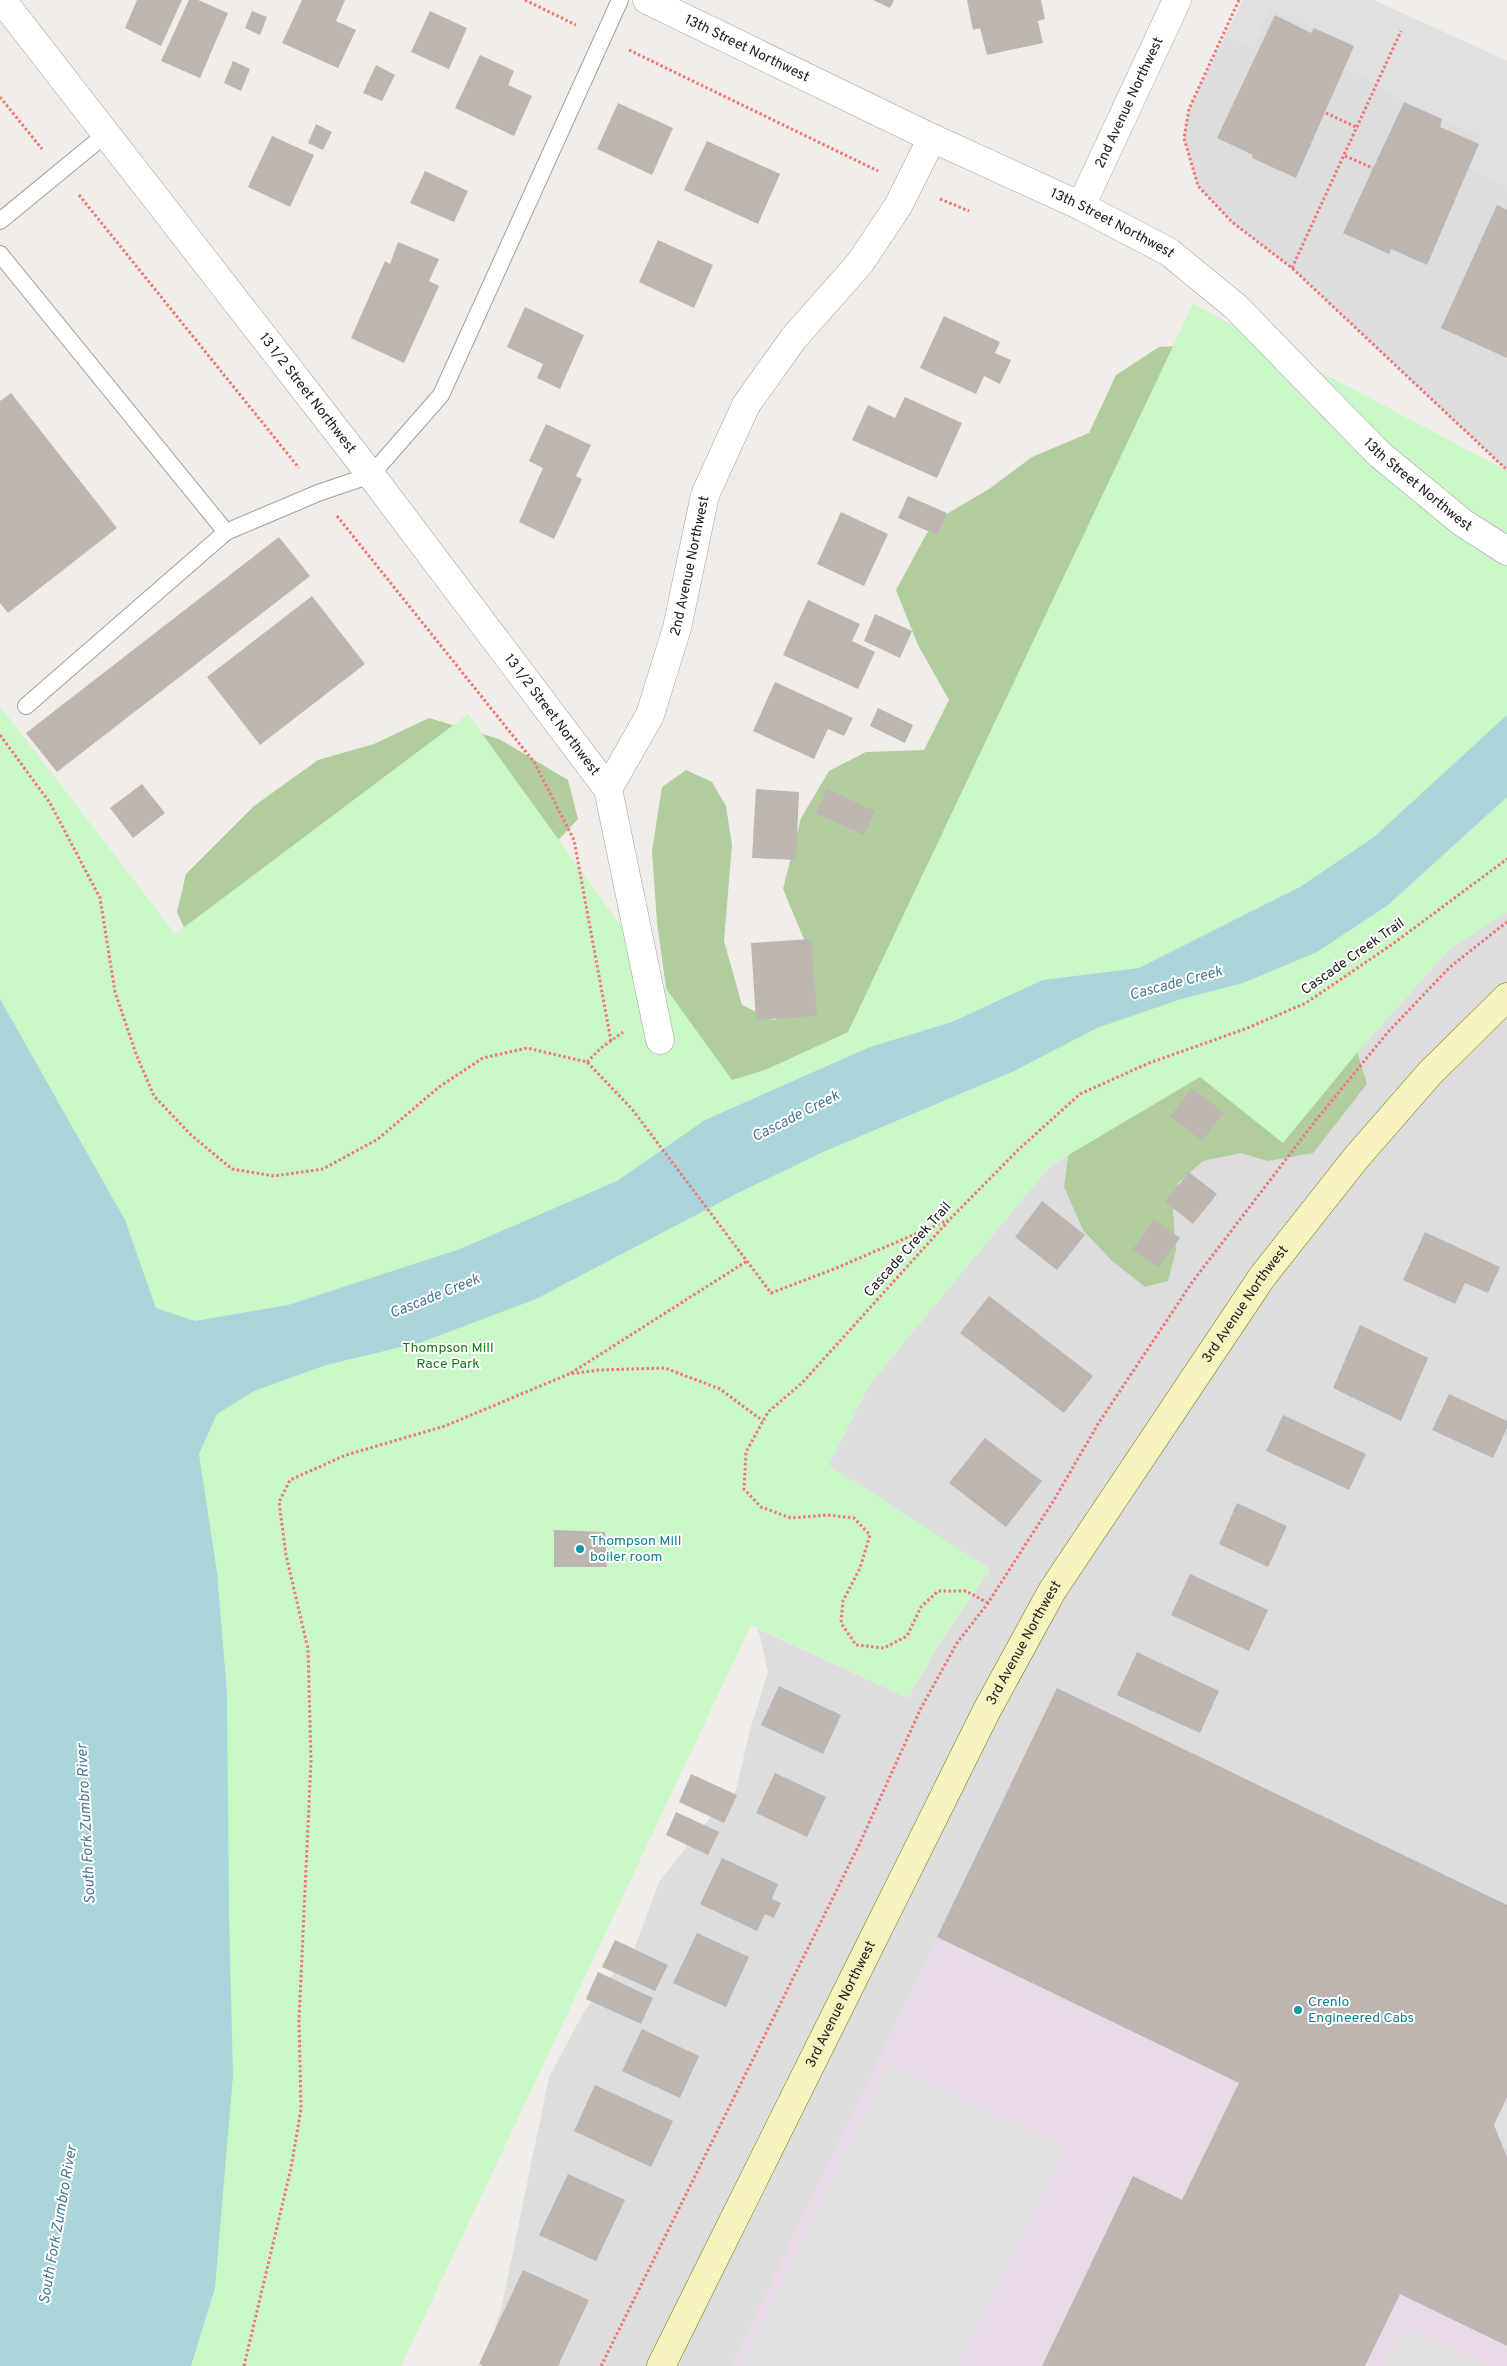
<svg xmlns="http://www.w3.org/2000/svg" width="1507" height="2366" viewBox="0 0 1507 2366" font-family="Overpass,sans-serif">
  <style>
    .residential { fill: #dedddd }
    .industrial { fill: #e9dae8 }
    .forest { fill: #b1cd9e }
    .park { fill: #c9f7c7 }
    .parking { fill: #e0e0e0 }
    .water { fill: #aad6db }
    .building { fill: #bdb5b0 }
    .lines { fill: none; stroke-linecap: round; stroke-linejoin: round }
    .service-casing { stroke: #a1a1a1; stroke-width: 18 }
    .minor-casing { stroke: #a1a1a1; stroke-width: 29 }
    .tertiary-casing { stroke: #a1a1a1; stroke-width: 29 }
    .secondary-casing { stroke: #74730b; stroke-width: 29 }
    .path { stroke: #f37577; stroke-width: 3; stroke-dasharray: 2.5 2.5; stroke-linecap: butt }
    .service { stroke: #fff; stroke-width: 16 }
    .minor { stroke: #fff; stroke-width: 28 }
    .tertiary { stroke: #fff; stroke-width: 28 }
    .secondary { stroke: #f7f3bf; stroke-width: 28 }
    .culture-dot { fill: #0f9aa8; stroke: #fff; stroke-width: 2 }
    .labels { text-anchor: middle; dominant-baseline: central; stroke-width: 4; stroke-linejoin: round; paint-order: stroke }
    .street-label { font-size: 14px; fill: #202020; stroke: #fff }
    .park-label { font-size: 14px; fill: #157b12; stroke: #fff }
    .culture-label { font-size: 14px; fill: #0d838f; stroke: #fff; text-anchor: start }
    .water-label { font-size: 15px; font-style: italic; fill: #477795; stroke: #fff }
  </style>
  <rect width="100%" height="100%" fill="#f0ece7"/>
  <!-- residential -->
  <g class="residential">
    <polygon points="1243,0 1373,0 1507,61 1507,470 1292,268 1232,222 1198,186 1184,138 1189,109"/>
    <polygon points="1507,912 1507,1905 731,2366 483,2366 502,2305 549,2077 585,2010 635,1947 659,1882 703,1826 736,1790 750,1730 768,1672 758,1629 908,1698 940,1643 990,1570 828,1465 869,1385 1050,1166 1200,1077 1284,1143 1361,1048 1449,950"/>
  </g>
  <!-- industrial -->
  <polygon class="industrial" points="1057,1688 1507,1905 1507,2366 731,2366"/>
  <!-- forest -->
  <g class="forest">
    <polygon points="1218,344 1432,545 776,1104 715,1077 671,1023 657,923 652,851 662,787 686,770 712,782 726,806 732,845 724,941 742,1005 774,1020 808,996 808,949 783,889 801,818 829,771 866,752 924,750 949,700 918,645 896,590 933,522 989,489 1032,457 1089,433 1116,375 1159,347"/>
    <polygon points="429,718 499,739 568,780 578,819 536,864 193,948 177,912 186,874 254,806 318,760 374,744"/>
    <polygon points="1354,1042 1367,1084 1313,1153 1268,1161 1241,1153 1203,1161 1178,1183 1173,1212 1176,1250 1168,1281 1145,1287 1111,1260 1083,1230 1064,1187 1070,1144 1129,1084"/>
  </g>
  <!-- park -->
  <polygon class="park" points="1193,304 1507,471 1507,912 1449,950 1361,1048 1283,1143 1200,1077 1050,1166 869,1385 829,1465 990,1569 940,1643 908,1698 751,1625 401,2366 33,2366 0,1289 0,706 175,934 468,714 732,1080 765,1070 848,1032"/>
  <!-- parking -->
  <g class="parking">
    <polygon points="1243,0 1373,0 1507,61 1507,186 1469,168 1482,137 1404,102 1377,84 1346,69 1355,47 1270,9 1253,49 1226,37"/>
    <polygon points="889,2064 1063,2148 958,2366 742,2366"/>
    <polygon points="1507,2097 1507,2153 1494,2125"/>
    <polygon points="1404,2328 1487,2366 1386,2366"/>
  </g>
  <!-- water -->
  <polygon class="water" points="1507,715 1507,797 1388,905 1317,952 1243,983 1178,1000 1097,1028 1014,1071 823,1152 736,1194 536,1299 422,1342 326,1365 254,1391 217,1414 199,1454 217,1572 227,1693 229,1913 233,2075 215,2288 191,2366 0,2366 0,999 125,1220 156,1308 195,1321 288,1305 460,1249 617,1181 705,1120 870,1047 952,1022 1043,980 1139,968 1300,887 1374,837"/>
  <!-- building -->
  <g class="building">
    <polygon points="137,0 182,0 161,46 125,28"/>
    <polygon points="189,0 198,0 228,13 200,78 161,61"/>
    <polygon points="302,0 345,0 336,21 356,30 338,68 282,43"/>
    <polygon points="873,0 894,0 890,8"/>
    <polygon points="967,0 1041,0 1045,19 1038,21 1043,43 987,55 980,28 973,30"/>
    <polygon points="252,11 267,17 260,35 245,28"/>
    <polygon points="430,11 467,28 449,69 411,52"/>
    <polygon points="1275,15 1311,33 1314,28 1354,46 1296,178 1252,158 1253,155 1217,138"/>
    <polygon points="480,55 514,71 508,85 532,96 514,136 455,108"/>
    <polygon points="233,61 250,69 241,91 224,83"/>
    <polygon points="376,65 395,75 382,101 363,93"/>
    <polygon points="1404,102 1442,119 1440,127 1479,144 1427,265 1391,249 1389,254 1343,233"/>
    <polygon points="618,103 673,128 652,175 597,149"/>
    <polygon points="316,124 332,132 323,150 308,143"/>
    <polygon points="272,136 314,155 290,207 248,187"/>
    <polygon points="707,141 780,174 758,224 684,190"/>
    <polygon points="425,171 468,191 454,222 410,203"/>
    <polygon points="1497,205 1507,210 1507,358 1441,328"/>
    <polygon points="658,240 713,265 694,308 639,282"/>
    <polygon points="398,242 439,259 429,281 439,286 404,363 351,338 385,261 390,264"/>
    <polygon points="525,307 584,335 560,389 537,378 543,364 507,347"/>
    <polygon points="944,316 1000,342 995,353 1011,360 1000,384 984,376 976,394 920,368"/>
    <polygon points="11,393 117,528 8,613 0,603 0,401"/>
    <polygon points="905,397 962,423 937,478 852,440 868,405 895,418"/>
    <polygon points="546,424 591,445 576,476 582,479 554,539 519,522 543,468 529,461"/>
    <polygon points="908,496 947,513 937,535 898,518"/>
    <polygon points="841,512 888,534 864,586 817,564"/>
    <polygon points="279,537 310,576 57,772 26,733"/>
    <polygon points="312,596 365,664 260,745 207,677"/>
    <polygon points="808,600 860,624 852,641 875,652 858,689 783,655"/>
    <polygon points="875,614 912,631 900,658 864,641"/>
    <polygon points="775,682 853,718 844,736 828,729 814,759 753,731"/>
    <polygon points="878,708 913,725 905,743 870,726"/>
    <polygon points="142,784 165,813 133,838 110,808"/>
    <polygon points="756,789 799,792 796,860 752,858"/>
    <polygon points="827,789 875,811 864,835 816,813"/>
    <polygon points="811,939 817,1016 756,1020 751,943"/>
    <polygon points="1192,1088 1224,1113 1202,1141 1170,1116"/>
    <polygon points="1189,1172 1217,1194 1193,1224 1165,1202"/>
    <polygon points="1042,1201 1085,1235 1057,1270 1015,1237"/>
    <polygon points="1154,1219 1180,1238 1158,1268 1132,1250"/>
    <polygon points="1425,1232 1500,1267 1488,1293 1465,1283 1455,1304 1403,1280"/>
    <polygon points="989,1296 1093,1376 1064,1413 960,1333"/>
    <polygon points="1360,1325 1428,1358 1401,1421 1333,1388"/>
    <polygon points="1449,1394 1507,1421 1507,1428 1493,1458 1432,1430"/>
    <polygon points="1283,1415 1366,1454 1349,1490 1266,1451"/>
    <polygon points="985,1438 1042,1481 1006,1527 949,1483"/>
    <polygon points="1237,1503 1287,1526 1268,1567 1219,1544"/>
    <polygon points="554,1530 605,1532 607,1567 554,1567"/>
    <polygon points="1190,1574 1268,1610 1249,1651 1171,1615"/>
    <polygon points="1137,1652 1219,1691 1200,1733 1117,1695"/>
    <polygon points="779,1686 841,1715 823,1754 761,1725"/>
    <polygon points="1057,1688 1507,1905 1507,2097 1494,2125 1507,2157 1507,2346 1400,2294 1365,2366 1042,2366 1133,2176 1182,2200 1239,2083 937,1937"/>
    <polygon points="775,1773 826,1797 807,1837 756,1813"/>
    <polygon points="691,1774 737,1795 724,1823 679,1802"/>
    <polygon points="676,1812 719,1832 708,1855 666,1835"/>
    <polygon points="722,1858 778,1884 772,1899 781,1903 774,1918 765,1914 757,1931 700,1904"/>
    <polygon points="697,1933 749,1957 726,2007 673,1983"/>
    <polygon points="615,1940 668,1965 655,1991 602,1967"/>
    <polygon points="598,1972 653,1998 641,2024 586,1999"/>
    <polygon points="642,2029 699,2056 680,2098 622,2071"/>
    <polygon points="595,2085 673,2121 651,2167 574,2131"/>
    <polygon points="568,2174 625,2200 596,2261 539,2235"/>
    <polygon points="523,2270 589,2300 558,2366 483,2366 479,2364"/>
  </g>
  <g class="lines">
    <defs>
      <g id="service">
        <polyline points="0,221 106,134"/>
        <polyline points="0,254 226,532 318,493 371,475 441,395 620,0"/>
        <polyline points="26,706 226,532"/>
      </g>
      <g id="minor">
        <path id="s1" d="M 2,0 L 371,475 L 608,789"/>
        <path id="s2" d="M 1081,206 L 1177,0"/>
        <path id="s3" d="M 660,1040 L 608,789 L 650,715 L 677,628 L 705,495 L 746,405 L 793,339 L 860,263 L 898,206 L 932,138"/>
      </g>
      <g id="tertiary">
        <path id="s4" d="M 647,0 L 932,138 L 1081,206 L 1169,252 L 1236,307 L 1378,453 L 1463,523 L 1507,551"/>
      </g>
      <g id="secondary">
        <path id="s5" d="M 661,2366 L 987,1710 L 1052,1591 L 1262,1277 L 1356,1158 L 1430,1073 L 1507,997"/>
      </g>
    </defs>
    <!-- service casing -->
    <use href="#service" class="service-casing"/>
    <!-- minor casing -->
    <use href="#minor" class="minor-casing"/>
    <!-- tertiary casing -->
    <use href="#tertiary" class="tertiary-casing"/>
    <!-- secondary casing -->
    <use href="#secondary" class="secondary-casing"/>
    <!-- path -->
    <g class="path">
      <polyline points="525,0 576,25"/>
      <polyline points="1239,0 1189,109 1184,138 1198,186 1232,222 1292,268 1507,470"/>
      <polyline points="629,50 878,171"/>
      <polyline points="0,97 42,149"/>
      <polyline points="1326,113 1358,128"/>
      <polyline points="1345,156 1373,168"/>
      <polyline points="79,195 299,468"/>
      <polyline points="940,199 969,211"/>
      <polyline points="1292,268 1401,31"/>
      <polyline points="337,516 534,762 574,840 611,1041"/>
      <polyline points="0,735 50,803 100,898 115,992 136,1054 154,1096 191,1135 232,1169 274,1176 323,1169 378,1139 439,1087 483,1058 527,1048 587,1062 632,1109 771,1293 834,1269 948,1220"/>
      <polyline points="587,1062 601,1048 623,1032"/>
      <polyline points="571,1373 747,1261"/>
      <polyline points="988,1603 966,1591 938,1591 921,1607 907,1636 884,1648 856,1645 841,1623 843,1601 860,1568 870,1535 854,1518 828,1515 791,1518 761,1507 744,1489 746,1452 768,1412 802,1383 951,1218 1019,1149 1080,1094 1149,1063 1245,1029 1306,1003 1394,943 1507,859"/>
      <polyline points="244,2366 291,2168 301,2109 299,2020 311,1761 308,1649 286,1555 279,1502 290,1480 346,1455 445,1426 569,1374 599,1370 665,1368 720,1389 763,1421"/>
      <polyline points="601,2366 859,1845 921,1708 957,1643 988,1603 1054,1500 1098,1424 1193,1281 1316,1120 1388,1032 1450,967 1507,922"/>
    </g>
    <!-- service -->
    <use href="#service" class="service"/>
    <!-- minor -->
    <use href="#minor" class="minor"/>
    <!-- tertiary -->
    <use href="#tertiary" class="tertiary"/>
    <!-- secondary -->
    <use href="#secondary" class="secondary"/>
  </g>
  <!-- markers -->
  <g class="culture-dot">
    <circle cx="580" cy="1549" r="5"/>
    <circle cx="1298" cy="2010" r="5"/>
  </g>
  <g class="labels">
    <!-- street labels -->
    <g class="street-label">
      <text stroke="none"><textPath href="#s4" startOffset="111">13th Street Northwest</textPath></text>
      <text stroke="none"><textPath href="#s2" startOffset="114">2nd Avenue Northwest</textPath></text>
      <text stroke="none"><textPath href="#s4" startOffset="516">13th Street Northwest</textPath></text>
      <text stroke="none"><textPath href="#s1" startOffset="498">13 1/2 Street Northwest</textPath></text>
      <text stroke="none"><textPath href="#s4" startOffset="921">13th Street Northwest</textPath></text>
      <text stroke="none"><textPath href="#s3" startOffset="496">2nd Avenue Northwest</textPath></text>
      <text stroke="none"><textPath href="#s1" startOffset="902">13 1/2 Street Northwest</textPath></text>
      <text transform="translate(1353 957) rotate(-35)">Cascade Creek Trail</text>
      <text transform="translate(908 1250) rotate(-48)">Cascade Creek Trail</text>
      <text stroke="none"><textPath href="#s5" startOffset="1214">3rd Avenue Northwest</textPath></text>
      <text stroke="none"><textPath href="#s5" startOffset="809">3rd Avenue Northwest</textPath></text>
      <text stroke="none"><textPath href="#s5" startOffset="404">3rd Avenue Northwest</textPath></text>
    </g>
    <!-- park labels -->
    <g class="park-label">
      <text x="448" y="1348">Thompson Mill<tspan x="448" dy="16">Race Park</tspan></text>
    </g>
    <!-- culture labels -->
    <g class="culture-label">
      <text x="590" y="1541">Thompson Mill<tspan x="590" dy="16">boiler room</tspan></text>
      <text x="1308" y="2002">Crenlo<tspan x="1308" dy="16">Engineered Cabs</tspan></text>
    </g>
    <!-- water labels -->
    <g class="water-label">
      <text transform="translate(1176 984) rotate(-15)">Cascade Creek</text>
      <text transform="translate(796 1117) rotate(-27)">Cascade Creek</text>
      <text transform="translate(435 1297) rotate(-22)">Cascade Creek</text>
      <text transform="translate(87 1824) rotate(-93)">South Fork Zumbro River</text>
      <text transform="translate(59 2225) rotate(-80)">South Fork Zumbro River</text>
    </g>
  </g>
</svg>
